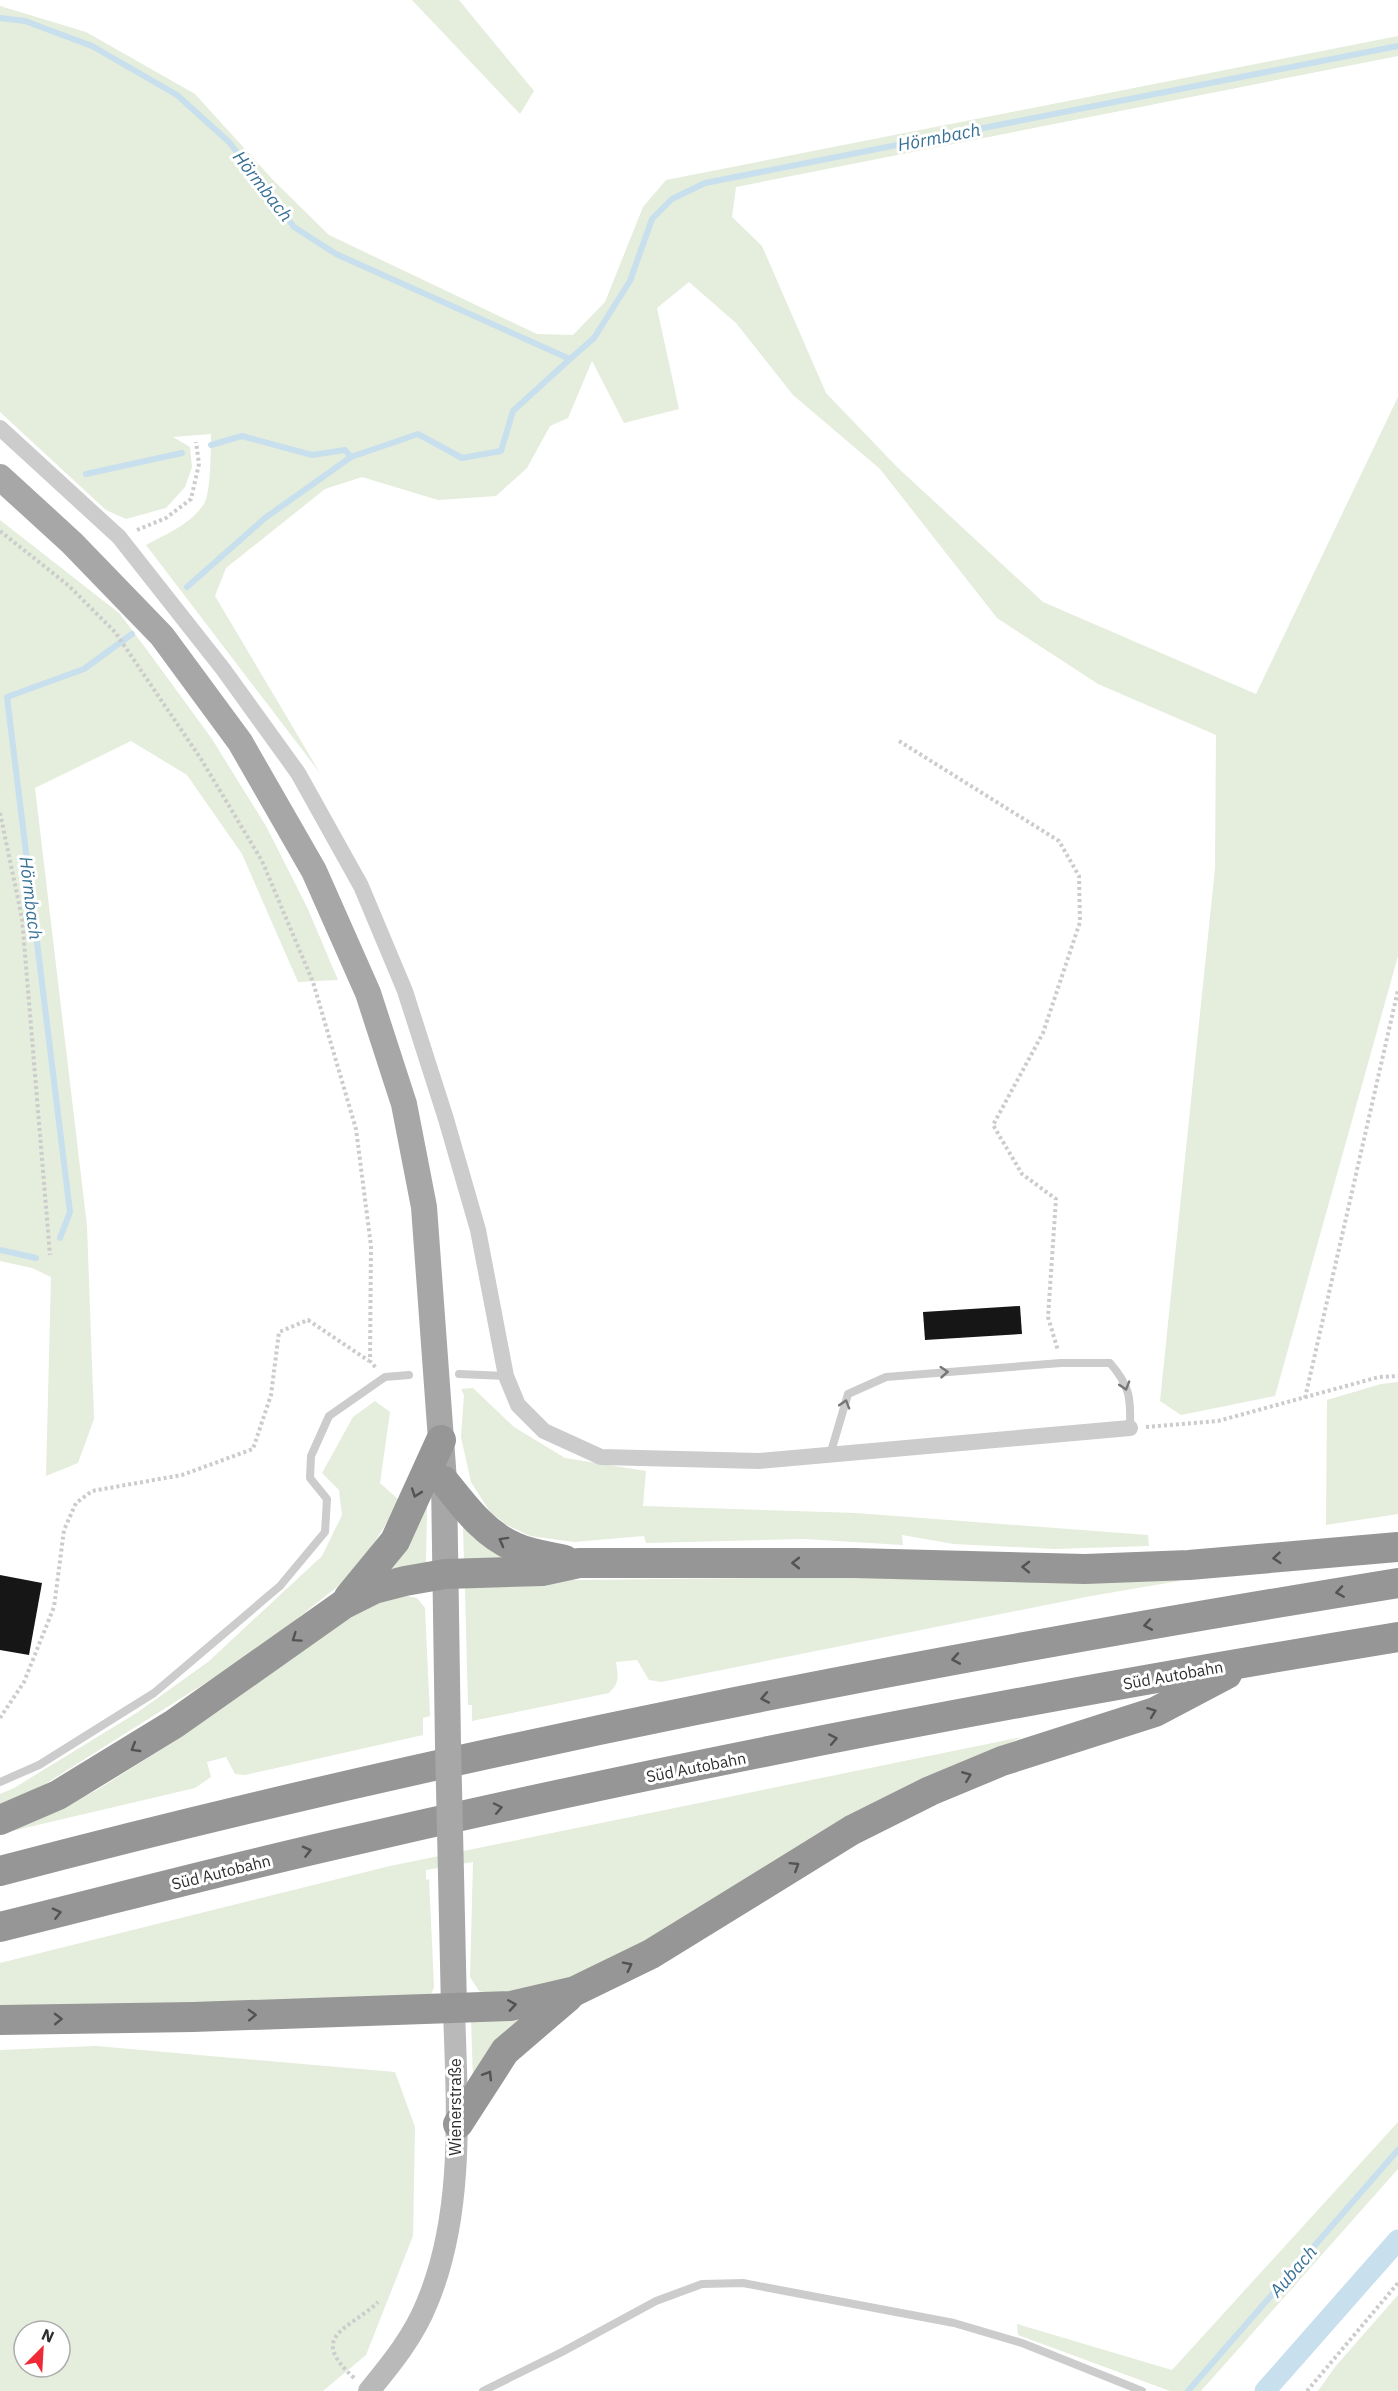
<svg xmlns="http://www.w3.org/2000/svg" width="1398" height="2391" viewBox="0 0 1398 2391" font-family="'IBM Plex Sans',sans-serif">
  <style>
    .green { fill: #e5eddc; fill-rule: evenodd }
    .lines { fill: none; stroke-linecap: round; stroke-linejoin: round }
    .stream { stroke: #c8dfee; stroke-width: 6 }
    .canal { stroke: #c8dfee; stroke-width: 21 }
    .building { fill: #161616 }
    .path { stroke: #ccc; stroke-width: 4; stroke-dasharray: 3 3; stroke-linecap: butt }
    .lane { stroke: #ccc; stroke-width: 8 }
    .street { stroke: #ccc; stroke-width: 16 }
    .secondary { stroke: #b9b9b9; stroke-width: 22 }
    .primary { stroke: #a7a7a7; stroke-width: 26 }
    .highway { stroke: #969696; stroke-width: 30 }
    .primary-bridge { stroke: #a7a7a7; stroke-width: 26 }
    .oneway { stroke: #767676 }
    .oneway2 { stroke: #535353 }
    .labels { text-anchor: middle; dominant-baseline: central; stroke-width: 6; stroke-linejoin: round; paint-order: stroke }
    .street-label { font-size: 16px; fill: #2f2f2f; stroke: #fff }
    .water-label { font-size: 18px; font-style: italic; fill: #387196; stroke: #fff }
  </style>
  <rect width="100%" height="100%" fill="#fff"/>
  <!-- green -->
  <g class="green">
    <polygon points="412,0 459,0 534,91 520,114"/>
    <path d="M 0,6 L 86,32 L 195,94 L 273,180 L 329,235 L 537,334 L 573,335 L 605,302 L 643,207 L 666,180 L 1398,36 L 1398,56 L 736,187 L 732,217 L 762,246 L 826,393 L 897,467 L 1043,602 L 1256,694 L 1398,397 L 1398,956 L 1275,1396 L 1181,1415 L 1160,1401 L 1215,868 L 1216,735 L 1098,684 L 997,618 L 880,469 L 793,395 L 736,323 L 689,282 L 657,308 L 679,409 L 624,423 L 592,361 L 568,418 L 550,426 L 527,468 L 496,496 L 438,500 L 362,477 L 325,489 L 226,568 L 215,596 L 320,773 L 146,545 C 166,534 191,524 204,504 C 211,493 211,449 211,434 L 173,437 L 190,447 L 192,467 L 185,487 L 166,508 L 126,519 L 106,510 L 0,412 Z"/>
    <polygon points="0,520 119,613 147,650 212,739 266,826 307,907 338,980 298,982 242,854 187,775 131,741 35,788 87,1226 94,1419 78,1463 46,1476 51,1277 32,1268 0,1261"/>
    <polygon points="1398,1382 1398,1514 1326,1525 1327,1400 1381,1384"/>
    <polygon points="473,1388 514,1427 565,1458 646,1471 643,1506 856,1513 1148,1535 1149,1546 1054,1549 954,1544 902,1535 903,1545 804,1539 646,1543 644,1536 574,1542 530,1536 507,1525 490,1512 471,1482 461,1437 464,1395 461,1389"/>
    <polygon points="375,1401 390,1412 380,1483 400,1501 356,1572 256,1651 31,1793 0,1806 0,1794 14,1788 138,1712 208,1662 322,1556 342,1515 339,1490 322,1473 353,1417"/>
    <polygon points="422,1507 427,1508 426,1564 373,1580"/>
    <polygon points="463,1525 523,1561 464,1561"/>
    <path d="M 967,1576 L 1182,1577 L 1179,1581 L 1091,1596 L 661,1682 L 649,1680 L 637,1660 L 616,1662 C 618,1676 620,1683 609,1693 L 472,1721 L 472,1705 L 468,1705 L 465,1589 L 476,1581 Z"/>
    <polygon points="403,1595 417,1598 425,1608 430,1716 423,1718 423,1735 245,1775 235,1774 226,1757 207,1762 211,1777 195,1788 12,1831 97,1790 186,1734 356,1610"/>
    <polygon points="1022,1737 990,1752 669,1931 567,1979 494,1995 479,1991 470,1977 473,1862 426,1870 426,1880 429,1879 434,1987 430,1997 0,2009 0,1963 390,1866"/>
    <polygon points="532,2012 473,2079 471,2019"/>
    <path d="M 96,2046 L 395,2072 L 415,2127 L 413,2236 L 366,2355 L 323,2391 L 0,2391 L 0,2050 ZM 24,2331 L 60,2331 L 60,2367 L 24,2367 Z"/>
    <polygon points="1398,2122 1398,2169 1201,2391 1170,2391 1018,2335 1017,2324 1172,2370"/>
    <polygon points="1398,2295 1398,2391 1318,2391 1335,2367"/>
  </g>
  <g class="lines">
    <!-- stream -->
    <g class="stream">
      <polyline points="0,18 25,21 92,46 177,95 229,142 294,227 336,254 570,359 594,338 630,281 652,219 672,199 705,183 1398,46"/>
      <polyline points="211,445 242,436 312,455 345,450 351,457"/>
      <polyline points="86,474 182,453"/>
      <polyline points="187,587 265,518 351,457 418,434 462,458 501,451 513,411 570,359"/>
      <polyline points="60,1238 70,1212 7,697 84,669 132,634"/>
      <polyline points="0,1250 36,1258"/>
      <polyline points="1188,2391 1398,2150"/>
    </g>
    <!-- canal -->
    <polyline class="canal" points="1265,2391 1398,2240"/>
  </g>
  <!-- building -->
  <g class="building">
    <polygon points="1020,1306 1022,1334 925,1340 923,1312"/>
    <polygon points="0,1575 42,1583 29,1655 0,1650"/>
  </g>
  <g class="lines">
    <!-- path -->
    <g class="path">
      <polyline points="137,530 166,518 191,499 199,464 196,442"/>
      <polyline points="0,531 69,586 115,632 201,759 262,861 313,982 356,1129 371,1246 370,1361 377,1369"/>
      <polyline points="899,741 1059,841 1079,876 1080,922 1043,1033 993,1125 1022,1174 1056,1199 1048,1317 1058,1351"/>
      <polyline points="0,813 22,918 50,1255"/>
      <polyline points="1305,1398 1398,990"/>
      <polyline points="1146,1427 1218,1421 1379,1377 1398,1376"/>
      <polyline points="0,1718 24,1682 54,1607 64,1530 76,1503 92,1491 182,1475 253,1449 271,1395 279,1332 308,1320 369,1361"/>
      <path d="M 354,2378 C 307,2335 349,2330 378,2302"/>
      <polyline points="1307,2391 1398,2283"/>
    </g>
    <!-- lane -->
    <g class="lane">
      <polyline points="459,1374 506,1376"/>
      <path d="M 830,1455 L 848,1394 L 886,1377 L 1061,1363 L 1110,1363 C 1130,1386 1131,1398 1130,1428"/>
      <polyline points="0,1782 39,1765 154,1693 280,1586 325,1532 327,1499 310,1478 311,1456 329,1416 385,1377 409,1375"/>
      <polyline points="483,2391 562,2352 656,2301 702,2284 743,2283 954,2323 1022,2343 1142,2391"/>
    </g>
    <!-- street -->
    <polyline class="street" points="0,428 119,537 223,669 298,773 361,886 405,991 446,1119 478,1230 506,1376 518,1405 544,1431 601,1457 759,1461 1130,1428"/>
    <!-- secondary -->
    <path class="secondary" d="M 369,2391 C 391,2364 414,2336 427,2303 C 465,2213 457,2105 454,2009"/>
    <!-- primary -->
    <g class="primary">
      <polyline points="0,477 72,543 162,636 240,742 314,871 368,993 404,1104 424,1207 444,1481 448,1745"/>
      <polyline points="451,1874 454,2009"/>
    </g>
    <!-- highway -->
    <g class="highway">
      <path d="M 444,1481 C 464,1506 484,1534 515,1547 C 530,1554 548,1556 565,1560"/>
      <polyline points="349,1597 395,1541 441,1440"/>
      <polyline points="0,1820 58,1795 174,1724 344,1604 374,1589 405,1581 445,1574 542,1571 579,1563 854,1563 1085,1569 1189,1565 1398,1547"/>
      <path d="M 0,1871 C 460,1750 929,1659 1398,1583"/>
      <path d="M 0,1927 C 114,1899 227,1869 342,1843 C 691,1762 1044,1695 1398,1637"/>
      <polyline points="0,2020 193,2017 511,2006 575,1991 651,1954 852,1830 930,1791 1002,1761 1155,1712 1227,1674"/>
      <polyline points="458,2124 505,2051 568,1997"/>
    </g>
    <!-- primary-bridge -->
    <polyline class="primary-bridge" points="448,1745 451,1874"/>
  </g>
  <!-- one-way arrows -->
  <defs><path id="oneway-chevron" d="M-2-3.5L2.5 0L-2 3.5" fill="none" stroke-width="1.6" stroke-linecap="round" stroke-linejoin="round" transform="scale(1.5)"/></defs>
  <g class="oneway">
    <use href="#oneway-chevron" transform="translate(944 1372) rotate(-4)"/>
    <use href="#oneway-chevron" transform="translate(1125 1386) rotate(73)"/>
    <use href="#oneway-chevron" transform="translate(845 1404) rotate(-73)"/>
  </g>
  <g class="oneway2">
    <use href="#oneway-chevron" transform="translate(416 1493) rotate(109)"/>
    <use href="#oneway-chevron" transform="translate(503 1541) rotate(-151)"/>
    <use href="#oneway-chevron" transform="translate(1277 1558) rotate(175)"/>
    <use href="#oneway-chevron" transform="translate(796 1563) rotate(-180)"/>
    <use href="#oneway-chevron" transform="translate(1026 1567) rotate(-179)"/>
    <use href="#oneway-chevron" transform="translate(1340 1592) rotate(171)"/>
    <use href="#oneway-chevron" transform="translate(1148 1625) rotate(170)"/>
    <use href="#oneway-chevron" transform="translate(296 1638) rotate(145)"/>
    <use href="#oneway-chevron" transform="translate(956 1659) rotate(170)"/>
    <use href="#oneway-chevron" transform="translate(765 1698) rotate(169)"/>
    <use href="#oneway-chevron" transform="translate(1152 1712) rotate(-21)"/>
    <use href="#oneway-chevron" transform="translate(833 1739) rotate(-11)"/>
    <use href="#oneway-chevron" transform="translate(135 1748) rotate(149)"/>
    <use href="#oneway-chevron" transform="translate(967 1776) rotate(-22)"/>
    <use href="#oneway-chevron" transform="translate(498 1808) rotate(-12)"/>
    <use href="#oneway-chevron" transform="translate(307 1851) rotate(-14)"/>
    <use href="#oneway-chevron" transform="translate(795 1866) rotate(-32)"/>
    <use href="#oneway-chevron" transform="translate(57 1913) rotate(-14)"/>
    <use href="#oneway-chevron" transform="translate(628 1966) rotate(-27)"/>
    <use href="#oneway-chevron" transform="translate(512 2005) rotate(-9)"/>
    <use href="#oneway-chevron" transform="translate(252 2015) rotate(-2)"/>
    <use href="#oneway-chevron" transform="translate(58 2019) rotate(-1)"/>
    <use href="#oneway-chevron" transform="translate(488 2075) rotate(-58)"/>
  </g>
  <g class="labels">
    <!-- street labels -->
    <g class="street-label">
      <text transform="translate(1173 1675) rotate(-10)">Süd Autobahn</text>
      <text transform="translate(696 1767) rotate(-11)">Süd Autobahn</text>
      <text transform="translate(221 1872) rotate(-14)">Süd Autobahn</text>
      <text transform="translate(455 2107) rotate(-90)">Wienerstraße</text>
    </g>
    <!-- water labels -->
    <g class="water-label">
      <text transform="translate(939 137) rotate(-11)">Hörmbach</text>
      <text transform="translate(263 186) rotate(52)">Hörmbach</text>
      <text transform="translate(31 898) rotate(83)">Hörmbach</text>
      <text transform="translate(1293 2271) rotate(-49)">Aubach</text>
    </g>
  </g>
  <!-- north arrow -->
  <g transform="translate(42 2349) rotate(24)"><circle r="28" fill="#ffffff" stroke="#acacac" stroke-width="1.5"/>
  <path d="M0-4.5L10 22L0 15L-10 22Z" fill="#ef2936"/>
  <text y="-9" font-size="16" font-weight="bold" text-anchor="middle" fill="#2f2f2f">N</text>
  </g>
</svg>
